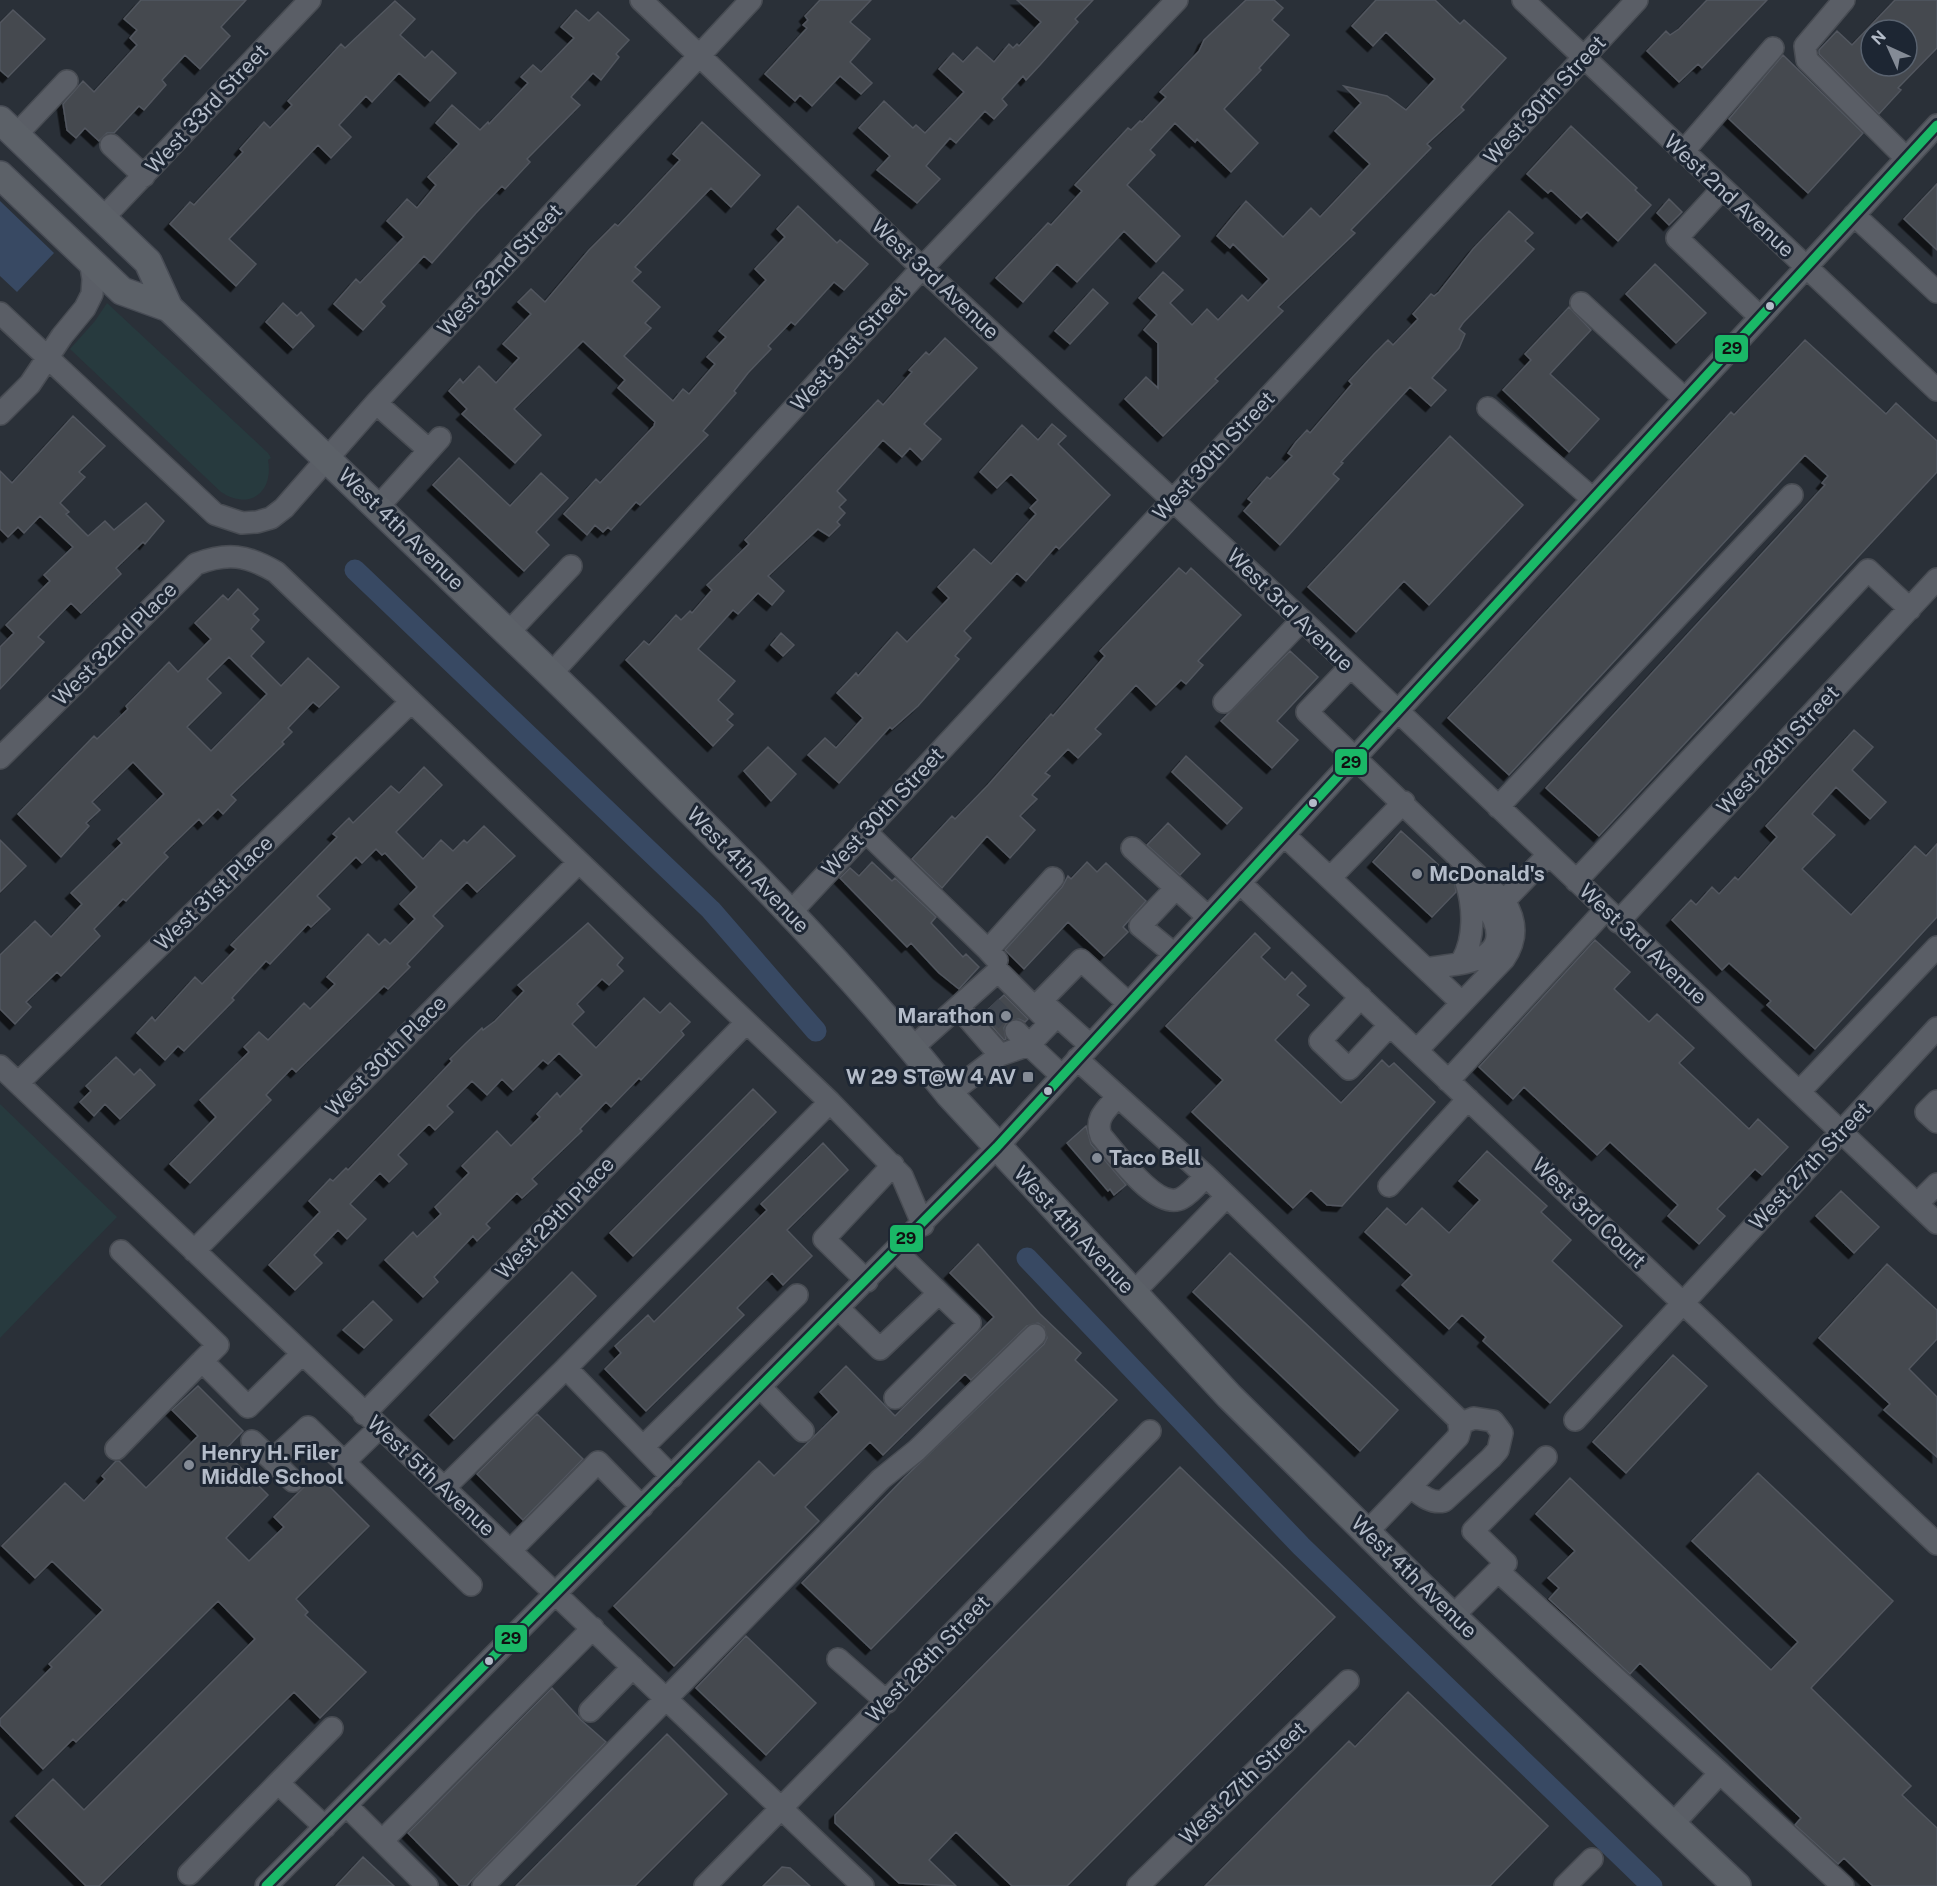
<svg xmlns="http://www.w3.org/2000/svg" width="1937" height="1886" font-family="'Public Sans',sans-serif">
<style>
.green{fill:#273a3e}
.water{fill:#384963}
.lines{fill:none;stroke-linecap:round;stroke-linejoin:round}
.canal{stroke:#384963;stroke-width:21}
.building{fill:#444950;stroke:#52575f;stroke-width:1.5;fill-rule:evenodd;filter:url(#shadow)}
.minor-tunnel{stroke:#3f454e;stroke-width:21;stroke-dasharray:21 10;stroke-linecap:butt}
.minor-casing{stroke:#484c53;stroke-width:24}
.major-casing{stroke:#484c55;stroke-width:30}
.minor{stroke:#5a5e66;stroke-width:21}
.major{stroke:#5c6168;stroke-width:27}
.bus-1-casing{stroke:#1d2633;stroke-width:14}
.bus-1{stroke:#1ab867;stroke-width:9}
.bus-dot{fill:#b4bcc9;stroke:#1d2633;stroke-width:2}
.poi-dot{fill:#848b96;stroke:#1d2633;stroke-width:2}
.labels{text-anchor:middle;stroke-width:6;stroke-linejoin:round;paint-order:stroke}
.street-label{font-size:21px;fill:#b4bcc9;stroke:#1d2633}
.poi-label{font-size:21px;font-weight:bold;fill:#b4bcc9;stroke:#1d2633;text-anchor:start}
.line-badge{stroke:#1d2633;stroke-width:2}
.pale-badge-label{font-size:16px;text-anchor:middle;font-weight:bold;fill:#111}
</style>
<defs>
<filter id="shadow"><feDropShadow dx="-5.5" dy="5.5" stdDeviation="0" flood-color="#0009"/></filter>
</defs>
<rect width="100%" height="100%" fill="#2a3038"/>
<!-- green -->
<path class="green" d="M107 303 268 453 271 458 268 460C274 492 250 511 221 492L70 349 95 321Z
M0 1104 117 1217 0 1338Z"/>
<!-- water -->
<path class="water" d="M0 201 54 253 17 292 0 276Z"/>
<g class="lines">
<!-- canal -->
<path class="canal" d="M355 570 711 910 816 1031
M1027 1258 1301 1546 1652 1886"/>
</g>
<!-- building -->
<path class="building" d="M141 0H246L221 27 230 36 200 69 185 55 162 80 166 85 144 110 139 106 114 133H107L99 141 85 128 76 138 67 130 63 104 83 81 94 92 137 45 130 38 137 30 124 19Z
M820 0H871L850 22 870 39 850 62 872 83 861 94 840 76 812 106 800 95 795 101 765 74 807 28 803 25 808 20 805 16Z
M1017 0H1093L1075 19 1078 22 1040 65 1026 80 1023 76 1002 99 1007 105 994 119 985 111 956 143 950 138 926 166 940 179 917 203 877 170 890 156 859 128 884 101 913 128 916 125 925 133 964 92 939 69 953 53 963 62 977 47 994 62 1009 44 1013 48 1017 44 1019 46 1041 22Z
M1246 0H1274L1283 8 1272 20 1289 35 1259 68 1261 70 1224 109 1258 143 1231 172 1197 139 1195 142 1175 123 1150 150 1155 155 1127 185 1180 236 1156 262 1124 231 1077 282 1057 264 1023 302 996 278 1048 223 1051 225 1082 191 1075 185 1128 128 1131 130 1140 121 1142 122 1166 97 1160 92 1199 51 1204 40Z
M1376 0H1435L1460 24 1464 20 1506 58 1461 107 1464 110 1427 144 1431 148 1351 230 1355 233 1278 307 1283 311 1215 379 1218 381 1163 436 1125 399 1146 377 1158 388V343L1144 330 1157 315 1139 298 1163 272 1183 290 1170 303 1192 325 1207 309 1218 320 1242 295 1248 301 1269 279 1233 244 1230 248 1217 236 1235 214 1246 201 1283 237 1311 208 1320 217 1370 164 1335 131 1361 103 1344 86 1387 96 1406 110 1435 79 1386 32 1373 46 1352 26Z
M1707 0H1767L1702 68 1698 64 1679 82 1647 51 1666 31 1670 35 1679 29Z
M1895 0H1937V48L1898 88 1901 90 1879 114 1819 54V50L1837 31 1852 45ZM1871 30H1907V66H1871Z
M395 1 415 19 400 35 425 58 432 51 456 73 430 101 399 73 372 102 366 96 339 125 351 137 331 158 318 145 229 239 256 264 236 286 170 224 190 202 194 205 243 152 240 149 264 122 270 128 292 105 288 101 341 44 345 48Z
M13 10 45 39 8 77 0 70V23Z
M576 10 589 21 598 12 629 40 616 54 619 57 601 80 593 73 571 97 580 105 527 159 530 162 505 189 502 186 476 213 432 263 424 256 381 302 385 306 363 330 334 304 356 279 360 283 404 237 387 221 407 199 417 208 436 185 428 177 459 144 436 123 452 105 480 130 488 122 489 124 528 83 521 77 533 65 541 72 574 38 561 27Z
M1783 55 1863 133 1808 193 1729 119Z
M702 122 760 175 731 207 711 188 635 267 641 272 632 281 660 307 645 323 651 328 624 356 673 401 683 389 689 394 715 364 707 357 726 337 719 331 766 280 755 269 785 237 777 229 798 206 837 243 840 240 868 264 844 290 834 282 795 325 791 322 768 346 771 349 748 373 734 391 736 393 703 431 708 435 640 505 636 502 611 530 608 527 603 532 595 525 587 535 564 514 596 479 600 483 654 426 655 422 618 388 625 380 583 341 514 409 541 435 515 463 462 414 467 409 449 391 460 379 463 383 479 366 496 383 519 358 503 344 531 314 518 302 531 289 545 302 589 250 615 224 618 226 680 160 673 154Z
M1571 126 1637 188 1635 190 1651 205 1618 241 1587 212 1581 218 1551 190 1548 193 1527 174Z
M1937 184V250L1904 219Z
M1669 199 1682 212 1669 225 1657 213Z
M1509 211 1533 233 1525 241 1534 249 1463 323 1459 329 1465 334 1459 348 1432 378 1446 390 1431 406 1410 387 1341 462 1343 463 1333 474 1339 479 1280 545 1244 511 1252 502 1248 499 1267 477 1270 479 1292 456 1288 453 1296 442 1307 430 1310 433 1352 384 1349 381 1374 354 1388 340 1393 345 1418 319 1413 314 1431 294 1434 296 1439 292 1473 249Z
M1655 264 1706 313 1676 343 1626 294Z
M1093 289 1108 303 1070 344 1055 331Z
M283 303 297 316 301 312 314 326 293 348 266 322Z
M1569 307 1591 330 1550 374 1599 419 1569 452 1503 390 1531 360 1525 354Z
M945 338 977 368 924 424 941 439 922 460 910 448 902 457 883 440 837 491 846 500 839 507 845 513 837 522 840 525 829 536 818 529 768 576 784 591 772 605 758 593 738 614 733 610 698 649 735 681 718 700 733 714 727 720 733 725 713 746 626 660 644 641 649 645 676 615 681 620 690 611 692 613 712 590 707 585 749 544 745 540 878 400 883 405 912 372 909 370 926 352 929 355Z
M1805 340 1886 414 1896 403 1937 441V472L1599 836 1546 788 1825 485 1822 483 1828 476 1805 455 1509 775 1448 718 1731 412 1734 415Z
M73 416 105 446 79 472 85 477 60 503 69 512 66 514 88 536 105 521 114 530 146 503 164 521 145 544 143 542 116 568 121 574 81 613 71 603 38 637 44 642 0 689V647L14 633 6 625 50 581 44 575 73 547 40 516 24 533 18 527 8 537 0 529V471L12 483Z
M1052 424 1066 436 1058 444 1110 495 1059 549 1056 546 1026 581 1017 573 964 631 971 638 955 656 959 659 918 706 892 729 890 727 839 783 808 755 825 738 836 748 863 718 837 693 856 673 858 676 897 632 907 642 949 598 938 587 974 549 991 564 1036 514 1030 508 1038 500 1011 474 997 488 980 472 1022 425 1038 440Z
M1450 436 1523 505 1429 605 1404 581 1356 632 1308 587Z
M459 458 510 506 541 473 568 498 536 532 549 545 524 571 433 485Z
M1179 568 1186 574 1191 568 1241 615 1198 661 1203 665 1186 684 1181 680 1156 705 1136 685 1095 729 1101 734 1078 758 1068 749 1045 773 1050 776 1032 795 1037 799 1020 816 1035 830 1010 858 987 836 942 888 912 859 952 816 955 819 988 785 1051 714 1053 716 1105 656 1100 651Z
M238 589 258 609 253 614 259 620 251 629 264 642 251 656 281 686 308 658 339 687 319 707 313 702 288 728 292 732 282 742 284 744 231 795 236 800 223 814 218 809 203 824 199 819 164 853 168 857 126 901 123 899 94 929 100 936 61 976 57 972 26 1002 31 1007 15 1024 0 1009V955L35 921 51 937 82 904 71 893 122 843 118 839 164 794 133 762 92 802 100 810 86 823 89 826 61 857 18 814 94 736 97 739 128 709 126 706 169 662 178 672 211 639 195 623 223 595 228 600ZM229 657 267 694 211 751 187 727 221 693 207 679Z
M781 633 794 645 783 656 771 645Z
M1290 651 1318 677 1277 721 1298 740 1272 768 1221 721Z
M1854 730 1873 747 1852 770 1886 802 1870 819 1836 787 1812 814 1835 835 1802 869 1851 915 1915 846 1926 856 1937 844V917L1815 1049 1767 1005 1771 1001 1729 963 1722 970 1672 920 1691 900 1696 905 1712 887 1719 894 1735 877 1738 880 1777 837 1766 826Z
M768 747 796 774 771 801 744 771Z
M1186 756 1242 808 1227 824 1172 772Z
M424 767 442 785 396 832 423 859 441 840 453 851 464 840 467 843 484 826 515 856 477 892 467 882 433 916 443 926 407 964 410 967 388 989 384 986 296 1072 292 1068 266 1095 271 1100 190 1183 170 1164 216 1117 200 1100 249 1052 244 1047 259 1032 268 1040 304 1003 310 1009 335 984 327 977 368 934 379 945 385 939 390 944 415 919 400 904 417 887 385 853 382 855 376 849 362 863 356 857 317 896 330 909 311 927 308 924 270 964 266 961 232 998 234 1000 184 1051 178 1046 165 1060 137 1033 152 1017 155 1021 195 977 202 984 236 949 231 945 337 837 333 834 349 818 353 823 391 786 399 793Z
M1168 823 1200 854 1180 875 1147 845Z
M1401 831 1454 879 1456 892 1432 917 1373 862Z
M0 840 26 866 0 892Z
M872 862 892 881 895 878 936 917 931 923 963 957 966 954 979 967 959 989 939 973 911 943 907 947 840 878 850 868 859 876Z
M1087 862 1097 872 1106 863 1146 901 1123 927 1128 932 1104 956 1068 922 1024 969 1005 950 1062 887 1068 876 1071 879Z
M588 923 623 958 617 965 623 971 609 985 602 979 577 1004 584 1012 572 1024 596 1048 644 998 660 1013 670 1003 690 1022 681 1031 684 1035 641 1080 639 1078 611 1107 606 1102 580 1129 582 1131 532 1179 537 1184 522 1198 517 1193 486 1224 490 1228 477 1241 473 1236 434 1277 438 1282 423 1297 385 1260 413 1232 417 1237 441 1214 435 1207 469 1173 462 1166 497 1131 511 1146 540 1117 537 1114 557 1093 560 1097 582 1075 559 1053 548 1064 543 1060 513 1090 502 1079 487 1095 472 1081 447 1106 453 1112 435 1130 429 1124 398 1155 407 1164 389 1182 380 1173 350 1204 366 1219 347 1239 338 1230 314 1255 322 1263 295 1290 269 1265 320 1212 309 1201 330 1179 333 1181 346 1168 348 1170 452 1061 450 1059 466 1043 482 1028 483 1030 495 1021 524 991 518 985Z
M1255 933 1270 948 1261 957 1285 980 1292 972 1306 986 1297 995 1309 1005 1275 1040 1341 1103 1382 1060 1389 1067 1394 1063 1435 1102 1342 1206 1327 1205 1311 1190 1293 1208 1192 1112 1223 1080 1166 1026Z
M1595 940 1630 972 1614 989 1649 1022 1657 1014 1694 1048 1679 1063 1749 1129 1758 1119 1788 1147 1762 1175 1755 1169 1717 1209 1725 1216 1699 1244 1668 1216 1678 1205 1610 1142 1597 1155 1524 1087 1513 1099 1479 1067Z
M1004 995 1028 1019 1025 1022 1019 1019 1008 1021 1004 1028 1006 1039 1004 1040 982 1015Z
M116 1057 134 1075 140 1069 155 1085 120 1119 105 1104 94 1116 80 1102 91 1091 86 1086Z
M753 1089 776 1112 633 1256 610 1233Z
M1086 1126 1091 1144 1126 1185 1114 1195 1110 1189 1108 1191 1067 1143Z
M823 1143 848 1170 787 1230 812 1256 783 1285 772 1273 737 1308 744 1315 646 1411 605 1369 621 1353 615 1346 648 1315 654 1322 767 1210 761 1204Z
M1487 1151 1547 1206 1541 1212 1571 1240 1552 1261 1622 1326 1550 1403 1483 1341 1486 1337 1462 1315 1449 1329 1402 1285 1412 1275 1365 1232 1387 1208 1406 1225 1422 1208 1449 1233 1480 1200 1459 1181Z
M1841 1191 1879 1227 1854 1253 1816 1216Z
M978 1244 1040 1314 1081 1353 1075 1360 1117 1400 871 1649 802 1583 904 1478 1044 1344 1047 1338 1044 1327 1038 1323 1027 1326 971 1380 965 1374 883 1455 870 1442 805 1507 819 1521 674 1666 614 1606 759 1461 774 1476 839 1412 820 1392 846 1366 895 1416 994 1317 950 1273Z
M1230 1253 1398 1410 1360 1451 1193 1292Z
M1887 1264 1937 1310V1339L1909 1369 1937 1397V1457L1884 1410 1890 1404 1819 1338Z
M572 1272 596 1296 454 1439 430 1415Z
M373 1301 392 1320 364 1348 343 1330Z
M1673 1355 1707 1386 1626 1473 1593 1442Z
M198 1386 243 1431 224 1451 268 1495 226 1538 249 1561 284 1527 274 1517 317 1474 369 1526 296 1599 308 1612 305 1615 366 1672 320 1718 294 1692 99 1886H86L16 1816 53 1779 84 1810 255 1639 218 1601 76 1742 73 1739 43 1769 0 1725V1719L52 1667 49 1664 103 1610 52 1561 35 1578 2 1546 65 1483 84 1501 105 1479 102 1476 116 1461H119L146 1488 198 1436 172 1410Z
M537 1414 583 1459 523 1520 477 1474Z
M1180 1467 1335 1617 1067 1886H1012L956 1832 929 1860 956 1886 899 1883 835 1823V1815Z
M1758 1473 1893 1601 1811 1688 1911 1786 1902 1795 1937 1828V1886H1873L1844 1858 1838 1864 1795 1825 1801 1818 1640 1663 1630 1674 1549 1599 1559 1588 1548 1578 1575 1551 1536 1514 1570 1478 1771 1670 1798 1642 1692 1541Z
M746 1636 816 1703 766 1755 696 1688Z
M552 1688 581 1720 606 1742 471 1881 467 1886H460L408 1833Z
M1408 1692 1548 1826 1490 1886H1205L1349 1741 1355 1747Z
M667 1734 727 1794 635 1886H516Z
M363 1857 394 1886H336Z
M782 1867 790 1868 810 1886H763Z"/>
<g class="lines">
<!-- minor-tunnel -->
<path class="minor-tunnel" d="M991 1006 1016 1031"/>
<defs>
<path id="minor" d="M641 0 922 268 1302 620 1937 1223
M1523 0 1937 390
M1844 0 1805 46 1807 60 1906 158
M16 135 67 81
M111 145 144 176
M1683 152 1773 48
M1722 189 1677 238 1760 317
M1854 215 1937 292
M103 218 310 0
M1581 303 1685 399
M0 313 215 514 242 523 257 522 271 518 284 508 376 403 751 0
M376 403 429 450
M1488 408 1593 499
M0 414 30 384 62 336 85 308 92 294 93 279 90 260
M378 507 440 438
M508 633 571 566
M1350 667 1307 712 1504 901C1517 921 1517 940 1504 959L1417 1050
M551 674 922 268 1177 0
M1224 702 1302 620
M0 758 196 564C228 552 247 555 276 572L830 1102 902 1176 923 1225
M1498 807 1792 495
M865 831 988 950
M1284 835 1461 1002
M1132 848 1208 917
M1330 878 1404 802
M1576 881 1868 570 1910 609
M1240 883 1937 1544
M1504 901 1548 855
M791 912 1637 0
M1618 922 1937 579
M1174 954 1140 926 1176 888
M997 960 988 950 1053 878
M1462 961C1475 938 1474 907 1466 882
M1426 969C1444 965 1467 965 1482 957 1515 940 1486 902 1470 885
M1361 997 1320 1041 1349 1069 1390 1025
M1090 1045 1041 1001 1081 960 1128 1003
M912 1048 998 971 1050 1023 1029 1045 1062 1076
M1000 1055 1029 1045 1016 1031
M1077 1059 1206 1176 1458 1419 1460 1430 1458 1437 1367 1532
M0 1066 863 1886
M1448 1081 1606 909
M18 1083 410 703
M1799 1092 1937 947
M949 1094 1000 1055 959 1008
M1118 1096C1107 1109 1094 1118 1101 1136 1116 1153 1157 1212 1182 1198 1191 1193 1199 1183 1206 1176
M1937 1101 1926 1112 1937 1122
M1389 1186 1468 1099
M1917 1204 1937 1184
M121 1251 218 1345 202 1361
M194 1251 579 862
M867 1281 824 1239 893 1165
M1133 1293 1226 1197
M839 1309 880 1349 939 1293 896 1251
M566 1368 830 1102
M761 1388 803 1431
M895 1398 970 1323 939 1293
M364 1414 746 1023
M1575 1420 1937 1028
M252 1441 272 1460 308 1427 344 1462 379 1428
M643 1447 797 1295
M116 1449 202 1361 248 1407 302 1354
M272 1460 293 1481
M344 1462 471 1585
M1411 1487C1421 1495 1431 1504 1444 1501L1491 1458 1498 1450 1502 1433 1493 1421 1474 1418 1459 1424
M444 1488 566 1368 672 1477
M511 1550 598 1462 642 1507
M1498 1571 1720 1773 1672 1825
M1453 1616 1506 1563 1473 1531 1546 1457
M838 1659 887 1702
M590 1711 633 1667
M1720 1773 1843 1886
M278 1783 332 1728
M346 1805 427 1886
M382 1841 593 1628
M189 1874 278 1783 325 1827
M266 1886 997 1147 1937 125
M483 1886 881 1479 917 1450 1035 1335
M705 1886 1150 1431
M1138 1886 1348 1681
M1565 1886 1592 1859"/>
<path id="major" d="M0 120 148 262 169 308C297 429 424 551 551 674 689 809 829 943 949 1094L1229 1396 1429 1594 1737 1886
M0 175 122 291 169 308"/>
</defs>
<!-- minor casing -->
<use href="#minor" class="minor-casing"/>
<!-- major casing -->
<use href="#major" class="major-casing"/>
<!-- minor -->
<use href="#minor" class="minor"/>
<!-- major -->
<use href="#major" class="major"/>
<defs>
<path id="bus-1" d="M266 1886 997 1147 1937 125"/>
</defs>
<!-- bus-1 casing -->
<use href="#bus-1" class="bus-1-casing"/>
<!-- bus-1 -->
<use href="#bus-1" class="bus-1"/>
</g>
<!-- markers -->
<g class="bus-dot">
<circle cx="1770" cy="306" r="5"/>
<circle cx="1313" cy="803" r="5"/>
<circle cx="1048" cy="1091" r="5"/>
<circle cx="489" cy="1661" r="5"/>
</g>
<g class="poi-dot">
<circle cx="1417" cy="874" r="6"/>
<circle cx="1006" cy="1016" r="6"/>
<rect x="1022" y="1071" width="12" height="12" rx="3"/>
<circle cx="1097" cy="1158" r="6"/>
<circle cx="189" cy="1465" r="6"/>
</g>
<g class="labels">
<!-- street labels -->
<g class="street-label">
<text transform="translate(1545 100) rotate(-47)" y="7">West 30th Street</text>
<text transform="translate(207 109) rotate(-47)" y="7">West 33rd Street</text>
<text transform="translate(1729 196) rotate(43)" y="7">West 2nd Avenue</text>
<text transform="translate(500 270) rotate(-47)" y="7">West 32nd Street</text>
<text transform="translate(935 279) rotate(43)" y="7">West 3rd Avenue</text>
<text transform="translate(849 348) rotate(-48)" y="7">West 31st Street</text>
<text transform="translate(1214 456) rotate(-47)" y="7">West 30th Street</text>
<text transform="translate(401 529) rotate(44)" y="7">West 4th Avenue</text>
<text transform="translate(1290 610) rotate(44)" y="7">West 3rd Avenue</text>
<text transform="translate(115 644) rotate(-45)" y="7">West 32nd Place</text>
<text transform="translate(1778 750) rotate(-47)" y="7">West 28th Street</text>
<text transform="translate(883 812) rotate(-47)" y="7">West 30th Street</text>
<text transform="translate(748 870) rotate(46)" y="7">West 4th Avenue</text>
<text transform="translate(214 893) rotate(-44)" y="7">West 31st Place</text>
<text transform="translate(1643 944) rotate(43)" y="7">West 3rd Avenue</text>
<text transform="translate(386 1056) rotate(-45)" y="7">West 30th Place</text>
<text transform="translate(1810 1166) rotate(-47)" y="7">West 27th Street</text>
<text transform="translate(1589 1213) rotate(44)" y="7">West 3rd Court</text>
<text transform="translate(555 1218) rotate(-46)" y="7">West 29th Place</text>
<text transform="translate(1074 1230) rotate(47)" y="7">West 4th Avenue</text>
<text transform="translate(431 1476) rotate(43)" y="7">West 5th Avenue</text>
<text transform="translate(1414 1577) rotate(44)" y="7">West 4th Avenue</text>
<text transform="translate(928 1659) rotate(-46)" y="7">West 28th Street</text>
<text transform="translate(1243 1783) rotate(-44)" y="7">West 27th Street</text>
</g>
<!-- poi labels -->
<g class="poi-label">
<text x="1429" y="881">McDonald's</text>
<text x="994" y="1023" text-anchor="end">Marathon</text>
<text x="1016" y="1084" text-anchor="end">W 29 ST@W 4 AV</text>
<text x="1109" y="1165">Taco Bell</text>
<text x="201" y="1460">Henry H. Filer<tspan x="201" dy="24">Middle School</tspan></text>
</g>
</g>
<g class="line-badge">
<rect x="1714" y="334" width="35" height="29" rx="6" fill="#1ab867"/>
<rect x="1334" y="748" width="34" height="28" rx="6" fill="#1ab867"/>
<rect x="889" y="1224" width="35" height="29" rx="6" fill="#1ab867"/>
<rect x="494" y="1624" width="34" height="29" rx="6" fill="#1ab867"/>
</g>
<g class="pale-badge-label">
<text x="1732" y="354">29</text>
<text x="1351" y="768">29</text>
<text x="906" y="1244">29</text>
<text x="511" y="1644">29</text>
</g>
<!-- north arrow -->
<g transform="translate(1889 48) rotate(315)"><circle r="28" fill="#1d2633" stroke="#59626f" stroke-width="1.5"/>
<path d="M0-4.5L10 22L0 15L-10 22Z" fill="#848b96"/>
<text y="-9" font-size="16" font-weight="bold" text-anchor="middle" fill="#b4bcc9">N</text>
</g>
</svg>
